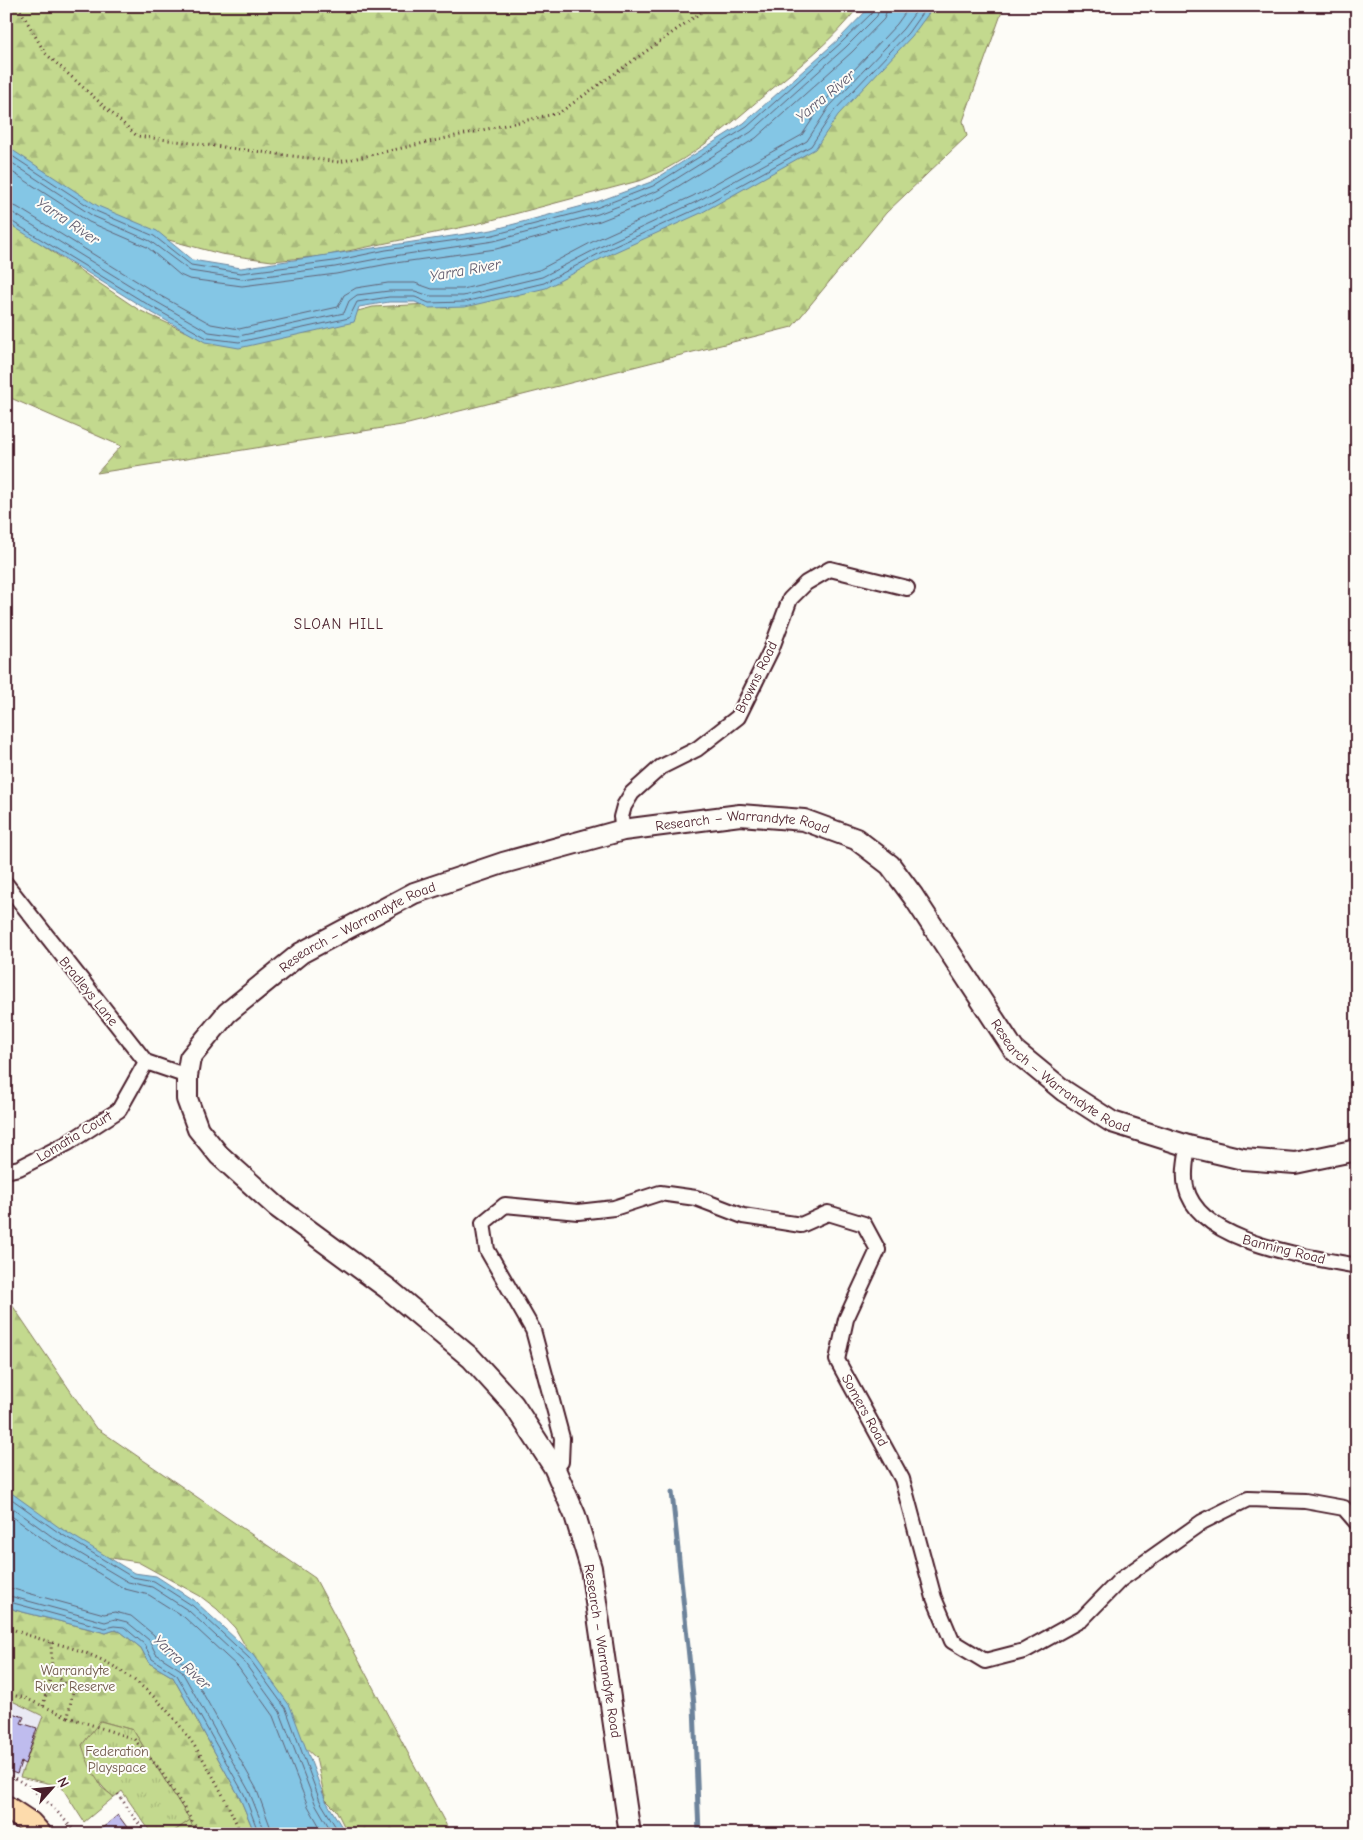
<svg xmlns="http://www.w3.org/2000/svg" width="1363" height="1840" font-family="'Comic Neue',sans-serif">
<style>
.built{fill:#eae9f4}
.grass{fill:url(#grass-dots);stroke:#867c5c}
.forest{fill:url(#forest-firs);stroke:#867c5c}
.park{fill:url(#park-tufts);stroke:#867c5c}
.water{fill:#84c6e5;stroke:#6d839b}
.lines{fill:none;stroke-linecap:round;stroke-linejoin:round}
.shore{stroke:#616275;stroke-width:1}
.stream{stroke:#6d839b;stroke-width:5}
.building{fill:#bfbcee;stroke:#4a1f2b}
.minor-casing{stroke:#4a1f2b;stroke-width:18}
.secondary-casing{stroke:#4a1f2b;stroke-width:24}
.primary-casing{stroke:#4a1f2b;stroke-width:26}
.path{stroke:#4a1f2b;stroke-width:3;stroke-dasharray:1 4;stroke-linecap:butt}
.minor{stroke:#fdfcf7;stroke-width:14}
.secondary{stroke:#fdfcf7;stroke-width:20}
.primary{stroke:#fddbac;stroke-width:22}
.labels{text-anchor:middle;stroke-width:4;stroke-linejoin:round;paint-order:stroke}
.street-label{font-size:14px;fill:#4a1f2b;stroke:#fdfcf7}
.park-label{font-size:14px;fill:#6e5749;stroke:#fdfcf7}
.water-label{font-size:15px;font-style:italic;fill:#5e596c;stroke:#fdfcf7}
.neighbourhood-label{font-size:15px;letter-spacing:1px;fill:#4a1f2b;stroke:#fdfcf7}
</style>
<defs>
<pattern id="grass-dots" width="8" height="8" patternUnits="userSpaceOnUse" patternTransform="scale(1.25)"><rect width="8" height="8" fill="#c3d98e"/><path d="M2 2h.1M6 6h.1" fill="none" stroke="#a9ba7b" stroke-width="1.8" stroke-linecap="round"/></pattern>
<pattern id="forest-firs" width="22" height="20" patternUnits="userSpaceOnUse" patternTransform="scale(1.25)"><rect width="22" height="20" fill="#c3d98e"/><path d="M5 1l3.5 6h-7zM16 11l3.5 6h-7z" fill="#a9ba7b"/></pattern>
<pattern id="park-tufts" width="24" height="20" patternUnits="userSpaceOnUse" patternTransform="scale(1.25)"><rect width="24" height="20" fill="#c3d98e"/><path d="M3 7l-1-3M5 7V3M7 7l1-3M15 17l-1-3M17 17v-4M19 17l1-3" fill="none" stroke="#a9ba7b"/></pattern>
</defs>
<rect width="100%" height="100%" fill="#fdfcf7"/>
<filter id="ink" filterUnits="userSpaceOnUse"><feTurbulence type="fractalNoise" baseFrequency=".02" numOctaves="2"/><feDisplacementMap in="SourceGraphic" scale="10" xChannelSelector="R" yChannelSelector="G"/><feConvolveMatrix kernelMatrix="1 2 1 2 8 2 1 2 1" color-interpolation-filters="sRGB"/></filter>
<g filter="url(#ink)">
<!-- built -->
<path class="built" d="M6 1698 43 1715 20 1777 6 1772Z"/>
<!-- grass -->
<path class="grass" d="M190 1820 196 1834H170Z"/>
<!-- forest -->
<path class="forest" d="M6 6H859C833 40 800 66 767 93 728 126 690 161 642 180L473 225 324 256 272 261 221 254 135 231 6 152Z
M922 6H1004L963 121 967 136 886 213 792 327 408 424 97 473 121 446 6 396V216L47 248 139 310 182 330 227 345 373 307 483 301Z
M6 1296 95 1427 315 1578 451 1834H348L336 1810 325 1799 316 1758 301 1744 235 1628 217 1609 200 1596 138 1562 91 1555 6 1496Z
M6 1605 15 1610 106 1633 115 1630 121 1632 141 1648 149 1663 173 1677 239 1796 255 1834H196L190 1820 133 1730 101 1721 82 1745 101 1787 114 1797 84 1822 61 1786 20 1777 43 1716 6 1698Z"/>
<!-- park -->
<path class="park" d="M100 1721 133 1730 190 1820 170 1834H152L122 1791 114 1797C95 1783 89 1766 82 1745Z"/>
<!-- water -->
<path class="water" d="M871 6H934L912 36 838 115 815 149 701 213 604 257 546 288 465 307 428 308 415 302H389L359 307 354 322 239 348 205 342 149 311 6 222V146L98 206 157 231 192 260 241 268 492 230 594 203 651 182 744 123 839 39Z
M6 1489 60 1528 134 1573 156 1576 196 1602 253 1655 290 1706 325 1799 346 1834H255L239 1796 173 1677 149 1663 141 1648 121 1632 115 1630 106 1633 15 1610 6 1605Z"/>
<g class="lines">
<!-- shore -->
<path class="shore" d="M6 152 96 211 154 236 191 265 241 273 334 261 386 250 493 235 596 208 653 186 747 127 842 42 873 12 874 6
M6 159 93 216 150 241 190 271 242 279 335 267 387 257 494 241 598 214 657 191 751 132 846 47 877 16 880 6
M6 168 89 222 147 247 180 275 189 279 242 286 336 274 388 264 496 249 600 221 661 197 756 138 852 52 884 19 888 6
M6 204 17 207 159 295 211 324 239 329 338 307 344 295 356 288 388 283H415L432 289H463L539 270 596 240 693 196 802 135 824 102 897 24 910 6
M6 212 13 213 155 301 209 332 239 336 344 313 349 301 357 295 389 291H415L430 296H463L542 277 600 247 696 202 807 141 829 107 903 29 920 6
M6 218 152 307 207 338 239 342 349 318 357 302 389 297H415L429 303 464 302 544 283 602 252 699 208 811 146 834 111 908 33 927 6
M6 1495 58 1532 132 1577 154 1581 193 1606 249 1658 286 1709 320 1801 340 1834
M6 1503 54 1538 128 1582 152 1587 189 1611 244 1662 280 1712 315 1803 333 1834
M6 1512 50 1544 125 1589 149 1595 184 1617 238 1667 273 1716 308 1806 324 1834
M6 1587 104 1614 115 1612 131 1616 154 1635 161 1649 187 1665 256 1788 273 1834
M6 1595 105 1622 115 1619 127 1622 149 1640 156 1654 181 1670 249 1791 266 1834
M6 1601 105 1628 114 1626 124 1627 144 1644 152 1659 177 1675 244 1794 259 1834"/>
<!-- stream -->
<path class="stream" d="M672 1492 694 1705 699 1834"/>
</g>
<!-- building -->
<path class="building" d="M6 1711 24 1717 21 1723 37 1728 25 1764 21 1762 17 1774 6 1770Z
M118 1815 132 1834H95Z"/>
<g class="lines">
<defs>
<path id="minor" d="M623 830 621 817 624 806 632 793 661 767 697 749 738 717 771 650 790 599 806 583 830 569 907 588
M6 884 146 1062 187 1076
M1188 1146C1186 1160 1183 1173 1186 1187 1199 1244 1308 1256 1357 1266
M6 1171 19 1168 68 1143 119 1110 146 1062
M554 1467 561 1462 562 1438 533 1330 487 1250 483 1223 505 1205 578 1212 614 1208 660 1193 696 1198 743 1216 801 1225 828 1213 864 1224 878 1250 846 1319 837 1360 902 1479 934 1598 952 1641 985 1661 1024 1651 1082 1619 1120 1580 1202 1522 1248 1499 1305 1501 1344 1508 1357 1523"/>
<g id="secondary">
<path id="s1" d="M630 1834 591 1568 575 1515 554 1467 513 1404 471 1358 387 1288 277 1207 219 1155 198 1129 187 1099V1076L190 1058 227 1013 301 953 414 893 503 863 623 830 740 815 804 820 856 839 890 865 913 896 1014 1050 1064 1091 1112 1122 1188 1146 1243 1159 1295 1163 1357 1150"/>
</g>
<path id="primary" d="M6 1807 30 1823 40 1834"/>
</defs>
<!-- minor casing -->
<use href="#minor" class="minor-casing"/>
<!-- secondary casing -->
<use href="#secondary" class="secondary-casing"/>
<!-- primary casing -->
<use href="#primary" class="primary-casing"/>
<!-- path -->
<path class="path" d="M18 6 45 53 137 136 339 162 559 113 710 6
M6 1626C31 1639 61 1643 86 1653 165 1684 209 1760 241 1834
M6 1694 25 1698 68 1717 73 1690 52 1672 51 1642
M43 1706 52 1672
M68 1717 134 1739 161 1771 200 1834
M6 1774C32 1785 59 1811 76 1834
M118 1794 146 1834
M232 1834 240 1830"/>
<!-- minor -->
<use href="#minor" class="minor"/>
<!-- secondary -->
<use href="#secondary" class="secondary"/>
<!-- primary -->
<use href="#primary" class="primary"/>
</g>
</g>
<g class="labels">
<!-- street labels -->
<g class="street-label">
<text transform="translate(756 677) rotate(-64)" y="5">Browns Road</text>
<text dy="5" stroke="none"><textPath href="#s1" startOffset="1565">Research – Warrandyte Road</textPath></text>
<text dy="5" stroke="none"><textPath href="#s1" startOffset="1160">Research – Warrandyte Road</textPath></text>
<text transform="translate(89 991) rotate(51)" y="5">Bradleys Lane</text>
<text dy="5" stroke="none"><textPath href="#s1" startOffset="2000">Research – Warrandyte Road</textPath></text>
<text transform="translate(74 1136) rotate(-31)" y="5">Lomatia Court</text>
<text transform="translate(1284 1249) rotate(14)" y="5">Banning Road</text>
<text transform="translate(865 1410) rotate(61)" y="5">Somers Road</text>
<text transform="translate(603 1651) rotate(81)" y="5">Research – Warrandyte Road</text>
</g>
<!-- park labels -->
<g class="park-label">
<text x="75" y="1675">Warrandyte<tspan x="75" dy="16">River Reserve</tspan></text>
<text x="117" y="1756">Federation<tspan x="117" dy="16">Playspace</tspan></text>
</g>
<!-- water labels -->
<g class="water-label">
<text transform="translate(825 96) rotate(-40)" y="5">Yarra River</text>
<text transform="translate(68 221) rotate(34)" y="5">Yarra River</text>
<text transform="translate(465 270) rotate(-10)" y="5">Yarra River</text>
<text transform="translate(182 1662) rotate(43)" y="5">Yarra River</text>
</g>
<!-- neighbourhood labels -->
<g class="neighbourhood-label">
<text x="339" y="629">SLOAN HILL</text>
</g>
</g>
<!-- margin -->
<rect width="1363" height="1840" fill="none" stroke="#fdfcf7" stroke-width="25"/>
<rect x="12" y="12" width="1338" height="1815" fill="none" stroke="#4a1f2b" stroke-width="2" filter="url(#ink)"/>
<!-- north arrow -->
<g transform="translate(52 1788) rotate(63)" stroke="#fdfcf7" stroke-width="4" paint-order="stroke">
<path d="M0-4L9 19L0 12L-9 19Z" fill="#4a1f2b"/>
<text y="-8" font-size="14" font-weight="bold" text-anchor="middle" fill="#4a1f2b">N</text>
</g>
</svg>
